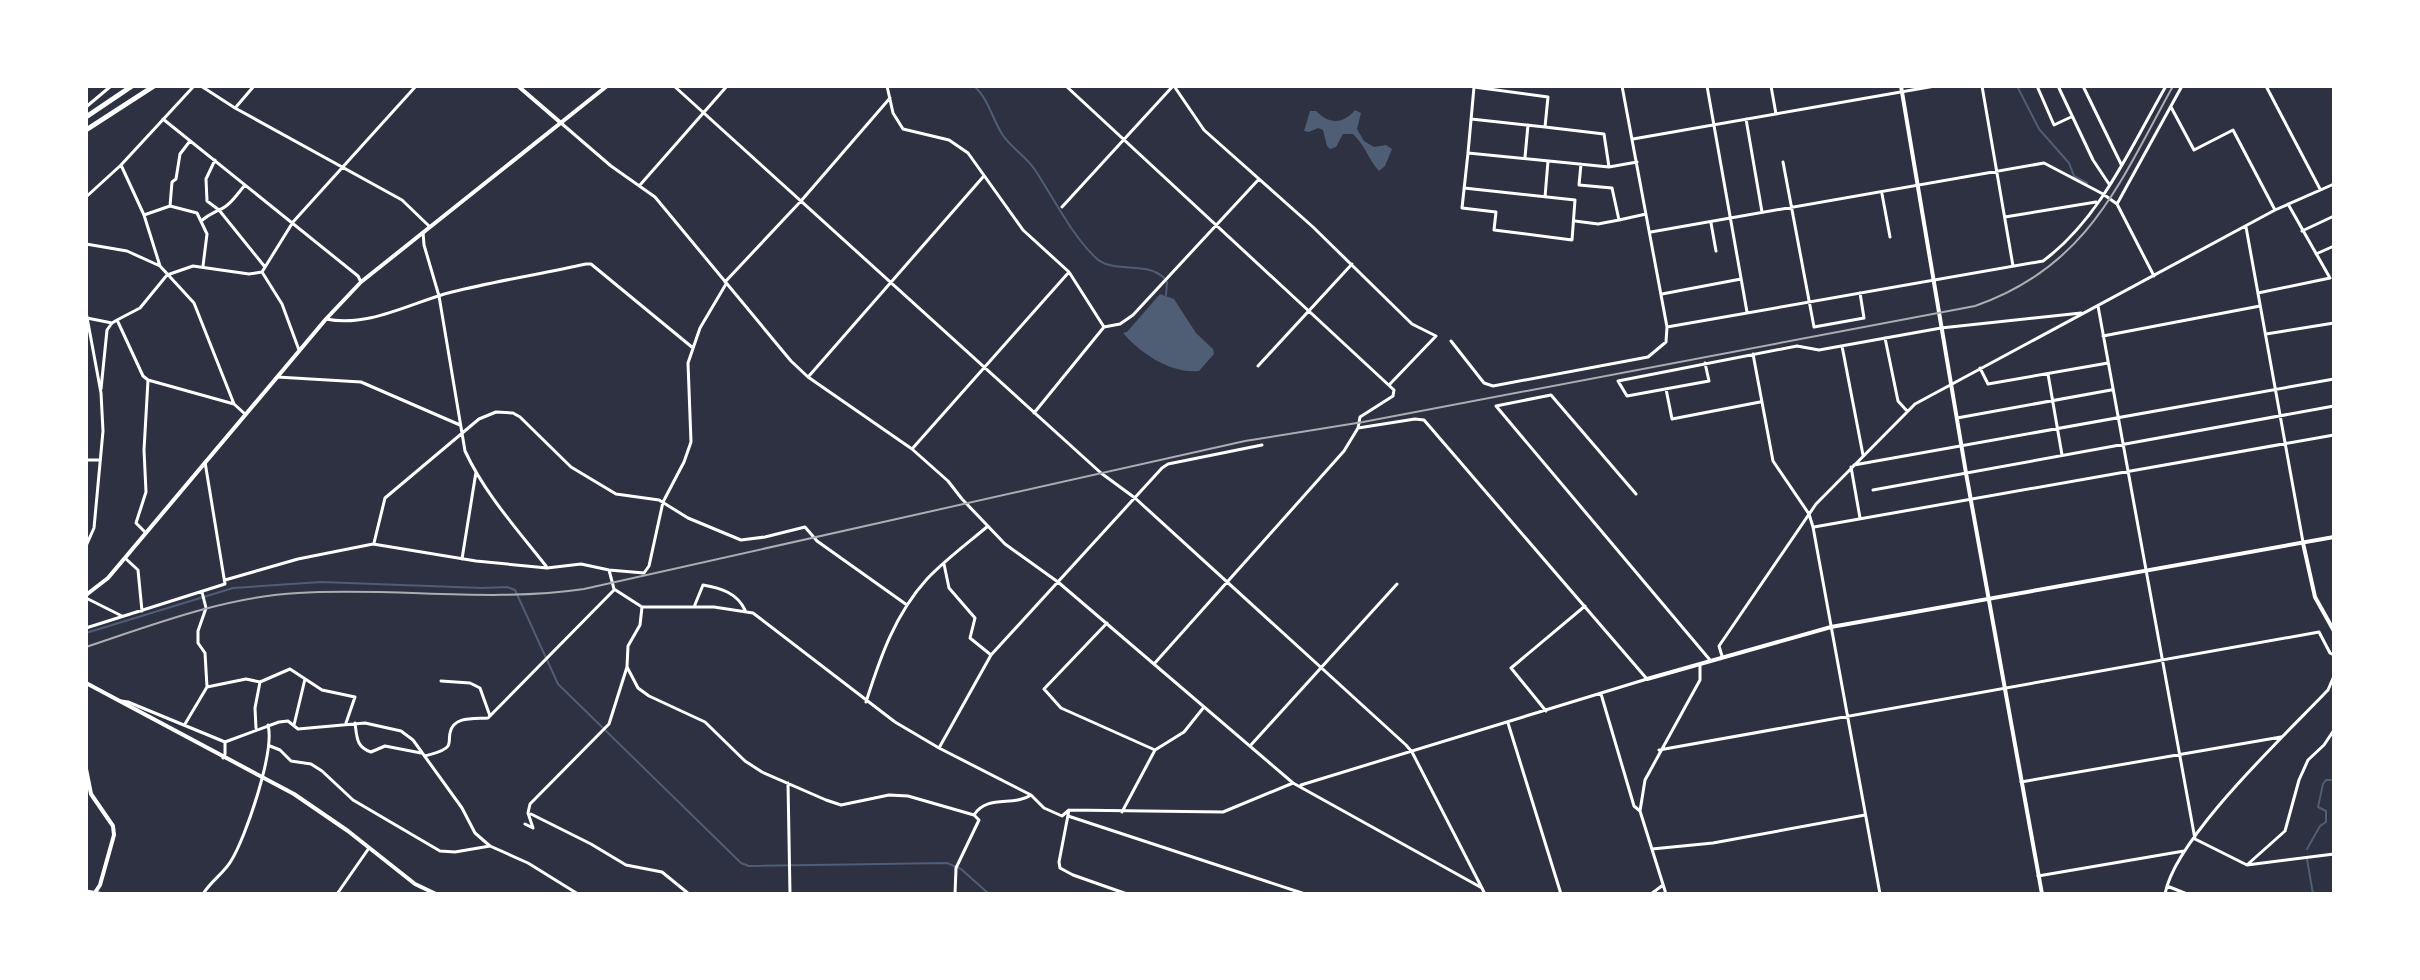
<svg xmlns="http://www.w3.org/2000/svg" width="2420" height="980" font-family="'Golos Text',sans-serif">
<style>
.water{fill:#4f5d75}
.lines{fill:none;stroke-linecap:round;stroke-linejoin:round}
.stream{stroke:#4f5d75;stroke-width:2}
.minor{stroke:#fff;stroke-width:3}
.tertiary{stroke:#fff;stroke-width:4}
.secondary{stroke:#fff;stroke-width:4}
.trunk{stroke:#fff;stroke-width:5}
.rail{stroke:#abadb3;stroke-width:2}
</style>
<rect width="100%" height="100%" fill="#2d3142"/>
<!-- water -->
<path class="water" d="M1355 110 1361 113 1357 129 1364 141 1374 147 1386 145 1392 149 1385 166 1379 171C1370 162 1365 145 1353 134H1343L1336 147 1330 149 1327 146 1323 130 1318 128 1309 132 1304 131 1310 111H1316C1329 124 1342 125 1355 110Z
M1160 294 1174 299 1196 333 1213 349 1214 354 1199 371C1171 374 1140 353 1123 333L1127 332Z"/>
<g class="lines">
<!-- stream -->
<path class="stream" d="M974 86C988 98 992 118 1002 134 1011 148 1026 156 1035 170 1053 197 1071 234 1095 257 1112 275 1147 260 1164 278
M2017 86 2039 129 2069 163 2074 176 2087 183
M1166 295 1167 282
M86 633 233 588 321 582 482 588 507 587 515 590 558 684 741 863 749 866 947 863 961 869 989 894
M2307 849 2320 826 2326 822V811L2318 807 2323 784 2326 780H2334
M2307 859 2313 894"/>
<!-- minor -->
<path class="minor" d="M201 86 235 108 402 200 429 226
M674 86 1101 473 1135 498 1406 745 1412 752 1485 894
M887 86 893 113 903 129 949 140 968 153 1023 230 1069 272 1104 327
M1066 86 1394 390 1393 396 1360 417 1358 428 1344 451 1154 664
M1174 86 1204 130 1313 227 1412 324 1436 336 1390 384
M1622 86 1667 327 2043 261C2100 219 2131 147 2166 86
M1707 86 1747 312
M1771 86 1776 114
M1982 86 2013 266
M2037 86 2054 125 2071 117
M2058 86 2093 160 2109 184
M2083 86 2121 164
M2266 86 2320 189
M86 107 111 86
M236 107 254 86
M2171 107 2194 150 2233 130 2275 210
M163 119 358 276 361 282
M1471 119 1545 127
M1746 119 1762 212
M561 123 611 166 655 197 791 361 808 377 912 449 948 481 962 499 1005 544 1058 582 1293 783 1482 888
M1633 139 1935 86
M1525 157 1528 125
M215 160 206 179 207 201 219 210 265 267
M1783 162 1814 327 1864 318 1860 293
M1581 164 1579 185 1612 188 1619 220 1646 214
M121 165 144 215 160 266
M1609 167 1604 134 1545 127 1548 97 1474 87 1468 153 1609 167 1637 162
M640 185 727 86
M1464 188 1575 200 1572 240 1494 230 1496 212 1462 208 1468 153
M1882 194 1890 237
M86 197 121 165 194 86
M1545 197 1548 161
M2117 204 2182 86
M170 206 172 182 176 179 180 154 190 141
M1062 207 1173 86
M144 215 170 206 197 213 207 234 203 266
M2005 217 2096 202
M201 221C208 215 211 214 219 210 230 206 238 193 245 185
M1575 221 1598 224 1619 220
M1711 223 1716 251
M2246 227 2303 542
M2302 231 2334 216
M423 232 424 245 439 296 465 451C485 494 517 529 546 566
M1651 232 2044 163 2103 194 2117 204 2154 276
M86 244 127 251 160 266 194 303 234 404 245 414
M2316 254 2334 246
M262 272 282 304 299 350
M725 282 801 201 890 98
M2258 293 2330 278 2288 204
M1662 294 1741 279
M2098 306 2195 839 2247 865 2334 854
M86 312 101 393 103 431 94 528 86 546
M87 318 112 323 117 320 140 308 167 275 193 266 249 274 262 272 293 222 416 86
M326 319C369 328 412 302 452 292 496 281 541 274 586 264H591L693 348
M118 322 143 376 148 380 234 404
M2266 334 2334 323
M2103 336 2260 306
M1885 338 1898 401 1907 411
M1451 341 1484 383 1493 386 1648 357 1666 342 1667 327
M1842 346 1863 455
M1753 354 1773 461 1809 514 1813 527 1880 894
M1705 363 1709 381 1627 396 1618 381 1797 346 1819 350 1941 328 2081 313
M1258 366 1352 264
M1980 368 1988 384 2108 363
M2048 374 2062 455
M809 376 983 177
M277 377 361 382 460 425
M101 389 107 330 112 323
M1666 389 1672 419 1760 402
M1034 413 1104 327 1120 324 1133 315 1259 179
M1957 418 2111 390
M912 449 1069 272
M86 460H100
M1854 465 2334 379
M1851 467 1860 518
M1873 490 2334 406
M1636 494 1551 395 1496 406 1710 660
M1814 527 2334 435
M146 533 136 523 146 492 144 450 148 380
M374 543 385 498 479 419 496 412 513 413 520 417 571 467 616 494 659 500 688 518 741 540 765 537 805 527 817 541 907 605
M125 558 138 570 142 611
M462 559 476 472
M944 564 949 588 975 618 970 638 991 655
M609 570 614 589 642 607H714L753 613 895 722 939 748 1031 795 1044 808 1062 816 1069 810 1223 812 1293 783
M225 580 298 559 373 544 476 561 547 568 581 564 609 570 644 573 649 566 663 502 684 462 691 442 688 363 700 328 726 284
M202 592 206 608 198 631V643L205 653 207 687
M86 598 122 616
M694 607 703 585C721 588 737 593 745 610
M1107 623 1044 689 1061 708 1155 750
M86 628 225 584 205 462
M1722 656 1719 646 1816 504 1915 404 2275 210 2334 184
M627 667 638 688 649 696 705 722 745 761 762 772 826 800 841 805 889 795 908 796 974 815 979 820 956 868 955 894
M441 681 470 683 480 688 490 716
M260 682 290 669 322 690 355 697 346 723
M1601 694 1634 806 1640 811 1666 894
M121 701 128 702 225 742
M866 702C880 658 895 614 927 579 945 560 968 543 988 526
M1546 711 1511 668 1585 606
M355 723C357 737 356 747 371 752L385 746 421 753
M1508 723 1561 894
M185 724 207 687 246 679 260 682 255 708 256 728
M294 725 305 679
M225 742 279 722 288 721 298 729 365 723 401 731 413 740 462 808 475 833 490 846 528 863 578 894
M270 746 280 750 291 761 311 764 322 771 353 800 440 851 455 852 490 846
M1250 746 1397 584
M939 748 991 655 1162 468 1168 464 1262 445
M1659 750 2319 632 2330 653 2334 655
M425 756C431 754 444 752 448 746 450 743 449 737 450 733 453 716 474 719 488 718L614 590
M223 758 225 754V742
M2021 782 2281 737
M788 783 790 894
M1301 785 1647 679 1424 420 1415 419 1358 428
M1069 810 1059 862 1060 868 1073 875 1127 894
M1640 811 1645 780 1700 680V665
M1122 812 1155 750 1184 732 1204 707
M531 814 591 844 626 865 662 872 689 894
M974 815C987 794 1014 807 1031 795
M1068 816 1305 894
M525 824 533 828 528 813 530 804 609 724 627 667 628 646 640 625 642 607
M1652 849 1713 843 1865 815
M2248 864 2285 831 2299 780 2308 760 2324 745 2334 730
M2038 876 2184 851
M2167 886 2187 894
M86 891 104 894
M203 894C211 881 224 873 231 861 246 837 275 751 268 725
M337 894 369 848
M1651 894 1663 885
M2165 894C2175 838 2286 734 2328 690L2334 676"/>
<!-- tertiary -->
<path class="tertiary" d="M518 86 561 123
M2303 543 2315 597 2334 631
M86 595 108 578 326 319 361 282 607 86
M1647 679 1831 627 2334 537"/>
<!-- secondary -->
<path class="secondary" d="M1901 86 1966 473 2042 894
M86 683 294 794 348 831 415 884 436 894
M86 769 91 794 113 826 114 835 100 885 94 894"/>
<!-- trunk -->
<path class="trunk" d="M86 117 132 86
M86 130 154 86"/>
<!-- rail -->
<path class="rail" d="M86 647C155 624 225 597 298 593 394 587 489 603 584 589L1245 441 1363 422 1975 306C2088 267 2120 182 2173 86"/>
</g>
<!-- border -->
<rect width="2420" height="980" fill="none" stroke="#ffffff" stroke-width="176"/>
</svg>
